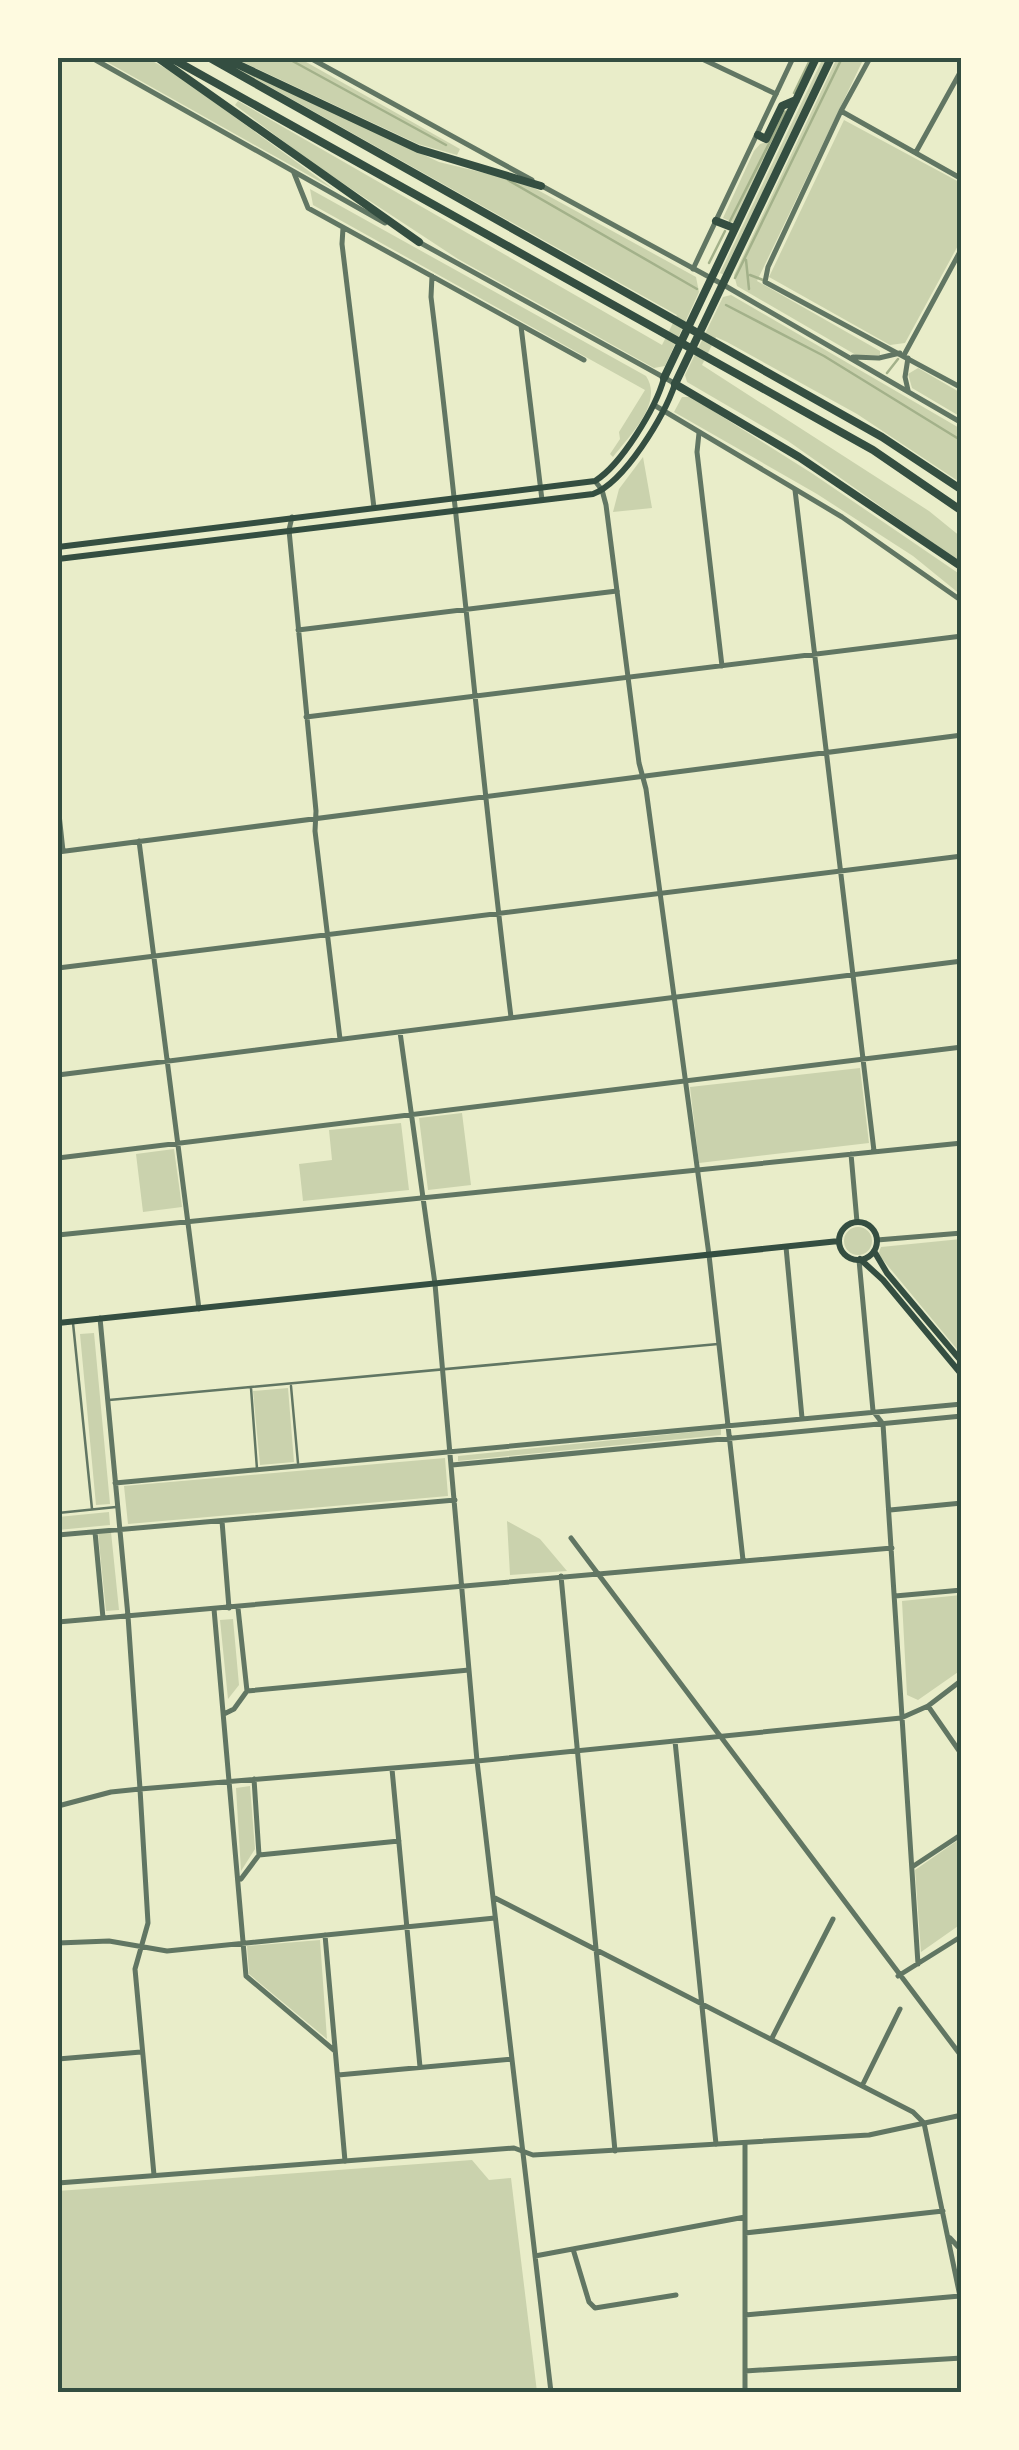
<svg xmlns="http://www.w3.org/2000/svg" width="1019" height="2450" font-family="Quicksand,sans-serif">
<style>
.green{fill:#cad2ad}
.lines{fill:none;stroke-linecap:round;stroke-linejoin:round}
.stream{stroke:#a3b18a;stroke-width:2.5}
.service{stroke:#617663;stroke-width:2.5}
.minor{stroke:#617663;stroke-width:5}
.tertiary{stroke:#617663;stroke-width:5}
.secondary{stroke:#344e41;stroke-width:6}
.primary{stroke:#344e41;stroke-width:8}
.trunk{stroke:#344e41;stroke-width:8}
.neatline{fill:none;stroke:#344e41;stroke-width:4}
</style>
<rect width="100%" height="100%" fill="#e9edc9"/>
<!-- green -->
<path class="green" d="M100 58H147L174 73 335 190Z
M234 58H299L460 149 457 155 418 144Z
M823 58H827L724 275 720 273Z
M837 58H864L757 281 880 351V355H856L737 286 734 275Z
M227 63 439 162 525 183 696 277 699 292 665 366 654 368 458 259 315 165 235 105 238 101 662 345 677 315Z
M789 108 734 223 723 218 754 151 760 144 767 142 783 111Z
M844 120 961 183V240L905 343 890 345 769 277Z
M310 189 646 376C664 403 629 436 613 457L610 454 620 439 619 432 645 390 313 205Z
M731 295 961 429V483L857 414 727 342 716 337 702 365 929 511 961 537V563L788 441 687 382 685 375 723 297Z
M918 368 961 393V417L912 388 908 374Z
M682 397H691L813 474 961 575V595L913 556 817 494 674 412Z
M643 457 652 508 613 512 619 489Z
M860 1068 869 1143 699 1163 690 1087Z
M462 1113 471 1185 428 1190 419 1118Z
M401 1123 409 1190 303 1201 299 1164 332 1160 329 1130Z
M174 1149 182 1207 143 1212 136 1154Z
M844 1241a14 14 0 1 1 28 0a14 14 0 1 1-28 0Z
M961 1239V1354L878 1254 881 1247Z
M94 1333 110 1504 96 1505 80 1334Z
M288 1388 294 1462 260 1465 253 1391Z
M721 1429V1435L458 1461V1456Z
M445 1458 448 1496 128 1524 124 1486Z
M109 1512 110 1525 58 1530V1517Z
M507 1521 540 1539 567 1571 510 1575Z
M111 1532 119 1610 106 1611 98 1533Z
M961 1595V1670L918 1700 907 1695 902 1601Z
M233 1619 239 1685 228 1699 220 1620Z
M250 1786 255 1849 241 1871 236 1788Z
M961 1838V1924L921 1952 915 1870Z
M320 1940 327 2039 249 1974 247 1946Z
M472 2160 489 2180 511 2178 537 2392H58V2191Z"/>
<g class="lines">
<!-- stream -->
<path class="stream" d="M287 58 446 145
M794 93 811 58
M508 180 697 289
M730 221 785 112
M746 260 749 289
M709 263 725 231
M750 275 763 280
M735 278 842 58
M726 305 824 356 962 441
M887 373 898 359"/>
<!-- service -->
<path class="service" d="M73 1323 92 1509
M291 1386 298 1463
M251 1388 257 1469
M109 1400 718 1344
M58 1513 116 1507"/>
<!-- minor -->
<path class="minor" d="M870 58 841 111 768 267 765 282 962 388
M841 111 962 179
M916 152 962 69
M294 173 308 208 584 360
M343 228 342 244 374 508
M693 269 776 94
M432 276 431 297C461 537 481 777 511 1017
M521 326 542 500
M904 355 962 248
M699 433 697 452 722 666
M795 490 874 1151
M292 517 289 530 316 811 315 831 340 1039
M298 630 617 591
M306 717 962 636
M58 805 63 851
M139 841 199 1309
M58 852 962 735
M58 968 962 856
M400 1032 435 1284 477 1761 551 2392
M58 1075 962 961
M851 1154 857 1222
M58 1158 962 1047
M58 1235 962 1143
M877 1240 962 1233
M786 1247 802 1418
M709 1255 743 1560
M859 1260 873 1411 883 1424 918 1964
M100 1318 128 1616 140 1789 148 1923 135 1969 154 2175
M452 1465 962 1416
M115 1483 962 1404
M890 1510 962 1503
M222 1521 229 1608
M95 1532 103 1618
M58 1535 455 1500
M571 1538 962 2057
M561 1576 615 2151
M895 1596 962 1590
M214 1609 246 1976 335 2051
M58 1622 892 1548
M247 1691 469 1670
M928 1706 962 1755
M224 1714 234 1709 247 1691 238 1608
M675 1741 716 2144
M392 1769 420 2067
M58 1806 111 1792 140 1789 477 1761 901 1718 928 1706 962 1680
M259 1855 399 1841
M912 1867 962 1834
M241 1879 259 1855 254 1779
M495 1898 913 2112 924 2123 962 2306
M325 1935 345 2161
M58 1943 109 1941 167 1951 495 1918
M898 1976 962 1936
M772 2038 833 1919
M58 2059 141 2052
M338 2075 512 2059
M862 2086 900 2009
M745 2143V2392
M745 2233 943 2211
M950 2238 962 2251
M573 2249 589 2302 595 2308 676 2295
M535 2256 745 2217
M745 2315 960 2296
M745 2371 962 2358"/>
<!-- tertiary -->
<path class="tertiary" d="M92 58 385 223
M310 58 532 180
M700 58 776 94 793 58
M542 186 722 284 962 423
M417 241 674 383
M853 357 879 358 900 353
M908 358 905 377 908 390
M654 405 842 517 962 601
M595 481 602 490 606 505 639 763 646 789 709 1255
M58 2183 514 2148 533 2155 869 2135 962 2115"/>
<!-- secondary -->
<path class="secondary" d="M58 547 595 481C621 465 656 408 664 378
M58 559 593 494C625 482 664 416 675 384
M839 1241a19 19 0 1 1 38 0a19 19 0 1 1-38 0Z
M874 1251 887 1273 962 1362
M860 1259 883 1280 962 1375
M58 1323 839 1241"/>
<!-- primary -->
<path class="primary" d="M758 135 766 139 782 106 796 100
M716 221 734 228
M664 378 816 58
M675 384 831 58"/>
<!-- trunk -->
<path class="trunk" d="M158 58 419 242
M171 58 873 450 962 511
M210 58 882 437 962 490
M224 58 418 149 541 186
M675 384 799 457 962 567"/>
</g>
<!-- border -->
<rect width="1019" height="2450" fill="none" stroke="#fefae0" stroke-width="120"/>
<rect x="60" y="60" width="899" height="2330" class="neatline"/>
</svg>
